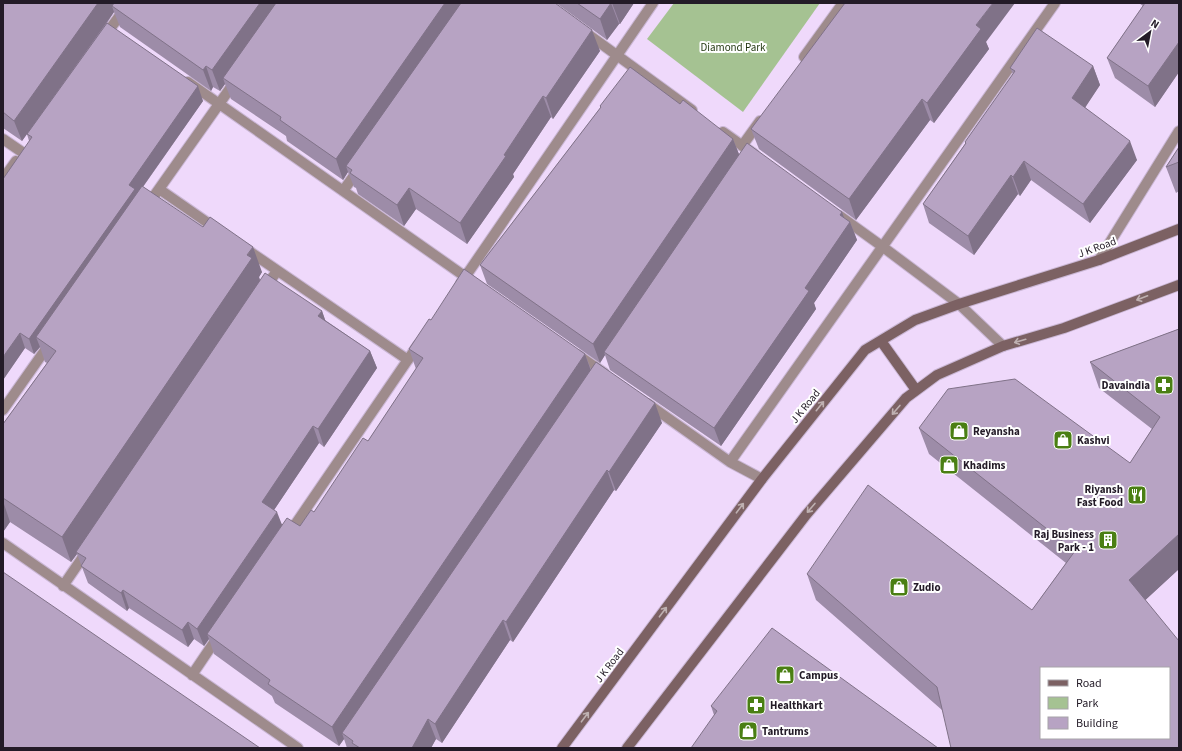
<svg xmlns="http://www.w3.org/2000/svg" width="1182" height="751" font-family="'Source Sans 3',sans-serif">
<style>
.green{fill:#a5c292}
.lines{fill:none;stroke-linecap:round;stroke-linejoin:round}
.minor-casing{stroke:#cab7d5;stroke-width:12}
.secondary-casing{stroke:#cab7d5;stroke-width:12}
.minor{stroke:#9e8b8c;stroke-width:10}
.secondary{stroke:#7c6163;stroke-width:10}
.wall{fill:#9d8ca8}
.shaded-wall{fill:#807288}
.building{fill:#b7a3c3;stroke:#807288;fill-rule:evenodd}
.oneway{stroke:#beb0b1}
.labels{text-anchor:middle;stroke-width:4;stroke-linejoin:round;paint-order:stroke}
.park-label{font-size:11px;fill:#1f340d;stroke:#fff}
.street-label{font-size:11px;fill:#231b27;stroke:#fff}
.poi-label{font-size:11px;font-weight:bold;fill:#231b27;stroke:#fff;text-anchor:start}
</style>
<rect width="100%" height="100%" fill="#efd9fb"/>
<!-- green -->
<path class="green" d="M674 3H820L743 112 647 39Z"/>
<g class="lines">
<defs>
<path id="minor" d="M585 32 692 110
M104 37 129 3
M804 57 843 3
M188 82 470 280
M723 132 754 154
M3 139 22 152
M742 146 760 121
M3 179 16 161
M159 189 218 230
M343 191 358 170
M147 206 236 80
M840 216 883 247 959 304 1003 346
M246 249 408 360
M1099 260 1179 131
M461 283 653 3
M265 288 277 271
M578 355 604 373
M648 404 730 462 762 479
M3 410 50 343
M730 462 1055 3
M288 535 418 345
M3 543 298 748
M63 586 87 551
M192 675 219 635"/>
<path id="secondary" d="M881 341 916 390
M562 748 762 479 865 350 915 320 959 304 1099 260 1179 229
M627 748 806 515 906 398 937 375 1003 346 1064 328 1179 285"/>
</defs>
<!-- minor casing -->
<use href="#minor" class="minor-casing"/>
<!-- secondary casing -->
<use href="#secondary" class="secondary-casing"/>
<!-- minor -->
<use href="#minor" class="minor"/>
<!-- secondary -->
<use href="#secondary" class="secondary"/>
</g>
<!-- wall -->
<path class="wall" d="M3 3H555L600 51 553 119 551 117 513 174 514 177 467 244 416 209 404 226 358 194 356 188 354 187 348 172 343 180 287 141 286 136 231 99 225 84 220 91 213 87 211 91 120 27 114 12 107 23 203 101 143 187 262 272 259 277 260 281 322 311 325 320 370 351 377 368 324 447 319 443 274 510 282 525 300 526 314 512 368 441 416 369 409 349 431 320 585 354 591 369 662 423 616 491 614 490 513 642 510 640 442 743 436 739 431 748H347L344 739 339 746 275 703 272 696 214 654 209 639 204 646 194 639 188 647 129 608 127 611 88 583 77 554 71 562 10 522 3 532V424L47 363 45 362 40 347 34 354 25 348 3 380 29 141 27 134 22 141 3 128Z
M556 3H634L620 24H619L607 40Z
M1139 3H1179V72L1155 107 1115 78 1107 58 1143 6Z
M986 42 989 49 934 123 930 120 856 220 759 149 751 129Z
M1093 66 1100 85 1085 107 1137 160 1090 223 1031 180 1020 196 1018 194 974 255 929 223 923 204 965 144V142L1013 74 1010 68Z
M680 104 733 139 739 154 842 212 844 218 850 222 857 240 814 303 816 309 721 446 610 370 605 355 600 363 487 284 480 265 601 107 600 106Z
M1179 147V191L1176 193 1166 167Z
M1179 329V569L1145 600 942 710 816 600 807 574 1032 610 1066 563 929 454 919 428 1130 463 1152 429 1099 388 1090 362Z
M711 706 938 748 714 715Z"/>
<!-- shaded-wall -->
<path class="shaded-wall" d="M98 3H121L112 6 114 12 22 141 14 121Z
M260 3H282L223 78 225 84 220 91 212 70Z
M445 3H467L346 166 348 172 343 180 336 159Z
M611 3 619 24 607 40 600 19Z
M612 3H634L620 24Z
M993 3H1015L986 42 989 49 934 123 927 103 976 25Z
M592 30 600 51 553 119 546 98Z
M1179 42V72L1155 107 1148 86Z
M206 66 213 87 211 91 203 70Z
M1093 66 1100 85 1079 117 1072 98Z
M198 86 203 101 137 195 36 337 40 347 34 354 29 339 129 185Z
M543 96 551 117 513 174 514 177 467 244 460 223 504 155Z
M922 99 930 120 856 220 849 199Z
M733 139 740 157 604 352 605 355 600 363 593 344Z
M1130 141 1137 160 1090 223 1083 204Z
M1024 161 1031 180 1020 196 1013 177Z
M1011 175 1018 194 974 255 968 236Z
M409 188 416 209 404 226 397 205Z
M842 212 847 226 850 222 857 240 814 303 816 309 721 446 714 428 805 288 840 215Z
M253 247 262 272 259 277 261 283 76 552 77 554 71 562 62 537Z
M322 311 328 328 318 316Z
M20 333 25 348 3 380V357Z
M370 351 377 368 324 447 318 429Z
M585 354 592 374 342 733 344 739 339 746 332 727Z
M655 403 662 423 616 491 609 472Z
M313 426 319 443 268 519 262 502Z
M607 470 614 490 513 642 506 622Z
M3 501 10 522 3 532Z
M277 512 284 530 207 634 209 639 204 646 197 629Z
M1179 534V569L1139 606 1129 580Z
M123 590 129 608 127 611 121 593Z
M503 620 510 640 442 743 435 724Z
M188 622 194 639 188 647 182 630Z
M428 719 436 739 431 748H412Z"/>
<!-- building -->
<path class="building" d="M3 3H98L14 121 3 112Z
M114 3H260L212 70 206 66 203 70 112 6Z
M276 3H445L336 159 280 120 281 117 223 78Z
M461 3H555L592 30 546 98 543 96 504 155 506 156 460 223 409 188 397 205 350 173 352 170 346 166Z
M577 3H611L600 19Z
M845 3H993L976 25 981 29 927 103 922 99 849 199 751 129Z
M1145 3H1179V42L1148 86 1107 58Z
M107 23 198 86 129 185 135 189 29 339 20 333 3 357V179L32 137 27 134Z
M1037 28 1093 66 1072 98 1130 141 1083 204 1024 161 1013 177 1011 175 968 236 923 204 966 143 965 142 1015 71 1010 68Z
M630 67 680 104 683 100 733 139 593 344 480 265 601 107 600 106Z
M747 143 842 212 840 215 850 222 805 288 809 291 714 428 604 352Z
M1179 147V162L1166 167Z
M142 186 203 227 210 217 253 247 247 255 252 258 62 537 3 498V424L56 351 36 337Z
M464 269 585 354 332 727 268 684 270 680 207 634 287 518 300 526 311 510 314 512 363 438 368 441 423 358 409 349 429 319 431 320Z
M265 273 322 311 318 316 370 351 318 429 313 426 262 502 277 512 197 629 188 622 182 630 123 590 121 593 81 566 86 558 76 552Z
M1179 329V534L1129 580 1179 641V748H951L937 687 807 574 868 485 1032 610 1075 551 919 428 948 389 1015 379 1130 463 1160 417 1090 362ZM1041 668H1169V738H1041Z
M596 362 655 403 609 472 607 470 506 622 503 620 435 724 428 719 412 748H360L352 743 353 741 342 733Z
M3 572 260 748H3Z
M772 628 938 748H691L717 711 711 706Z"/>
<!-- one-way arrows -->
<defs><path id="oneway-shaft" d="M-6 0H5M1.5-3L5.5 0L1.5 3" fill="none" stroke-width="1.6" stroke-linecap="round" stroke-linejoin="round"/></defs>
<g class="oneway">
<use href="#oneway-shaft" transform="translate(1142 298) rotate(159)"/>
<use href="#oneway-shaft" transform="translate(1020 341) rotate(164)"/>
<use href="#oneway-shaft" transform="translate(820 406) rotate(-51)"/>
<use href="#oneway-shaft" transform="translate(896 410) rotate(131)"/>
<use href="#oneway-shaft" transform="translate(740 508) rotate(-53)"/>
<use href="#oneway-shaft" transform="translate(811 508) rotate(131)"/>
<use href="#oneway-shaft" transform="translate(663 612) rotate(-53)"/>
<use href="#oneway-shaft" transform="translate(585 717) rotate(-53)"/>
</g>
<!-- icons -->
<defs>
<symbol id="pharmacy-square" viewBox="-11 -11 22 22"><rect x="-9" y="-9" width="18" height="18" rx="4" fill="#4a7f13" stroke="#fff"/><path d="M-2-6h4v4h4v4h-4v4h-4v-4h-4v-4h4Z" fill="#fff"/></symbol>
<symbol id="shop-square" viewBox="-11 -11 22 22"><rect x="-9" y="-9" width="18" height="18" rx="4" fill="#4a7f13" stroke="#fff"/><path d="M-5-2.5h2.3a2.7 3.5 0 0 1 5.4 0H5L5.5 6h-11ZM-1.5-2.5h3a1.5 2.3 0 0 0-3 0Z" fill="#fff"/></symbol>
<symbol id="restaurant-square" viewBox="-11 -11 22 22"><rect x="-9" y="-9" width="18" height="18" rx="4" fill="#4a7f13" stroke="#fff"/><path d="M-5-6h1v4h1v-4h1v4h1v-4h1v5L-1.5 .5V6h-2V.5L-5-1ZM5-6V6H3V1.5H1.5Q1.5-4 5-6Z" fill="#fff"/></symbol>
<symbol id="building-square" viewBox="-11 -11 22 22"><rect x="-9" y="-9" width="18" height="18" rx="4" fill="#4a7f13" stroke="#fff"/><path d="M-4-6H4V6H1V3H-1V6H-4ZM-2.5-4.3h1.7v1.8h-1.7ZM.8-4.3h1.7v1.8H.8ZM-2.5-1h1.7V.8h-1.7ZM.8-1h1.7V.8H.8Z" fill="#fff"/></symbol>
</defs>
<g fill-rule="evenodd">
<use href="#pharmacy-square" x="1153" y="374" width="22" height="22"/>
<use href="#shop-square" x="948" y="420" width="22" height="22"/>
<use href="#shop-square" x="1052" y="429" width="22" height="22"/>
<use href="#shop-square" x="938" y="454" width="22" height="22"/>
<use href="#restaurant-square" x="1126" y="484" width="22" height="22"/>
<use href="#building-square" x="1097" y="529" width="22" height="22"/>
<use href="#shop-square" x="888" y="576" width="22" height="22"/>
<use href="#shop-square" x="774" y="664" width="22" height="22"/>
<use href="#pharmacy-square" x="745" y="694" width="22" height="22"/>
<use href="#shop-square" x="737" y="720" width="22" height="22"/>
</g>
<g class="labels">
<!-- park labels -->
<g class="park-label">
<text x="733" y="51">Diamond Park</text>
</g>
<!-- street labels -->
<g class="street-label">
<text transform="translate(1097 247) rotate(-20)" y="4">J K Road</text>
<text transform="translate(805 406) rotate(-51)" y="4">J K Road</text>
<text transform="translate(609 665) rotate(-53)" y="4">J K Road</text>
</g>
<!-- poi labels -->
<g class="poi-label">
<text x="1150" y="389" text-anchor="end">Davaindia</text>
<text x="973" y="435">Reyansha</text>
<text x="1077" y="444">Kashvi</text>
<text x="963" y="469">Khadims</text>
<text x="1123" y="493" text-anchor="end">Riyansh<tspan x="1123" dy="13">Fast Food</tspan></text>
<text x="1094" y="538" text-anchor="end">Raj Business<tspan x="1094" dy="13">Park - 1</tspan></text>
<text x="913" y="591">Zudio</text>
<text x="799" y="679">Campus</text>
<text x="770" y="709">Healthkart</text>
<text x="762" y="735">Tantrums</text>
</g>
</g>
<!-- border -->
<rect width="1182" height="751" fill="none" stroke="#231b27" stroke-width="8"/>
<!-- legend -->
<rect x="1040" y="667" width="130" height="72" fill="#ffffff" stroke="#a7a4a9"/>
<rect x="1048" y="680" width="20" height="6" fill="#7c6163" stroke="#a7a4a9"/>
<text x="1076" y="687" font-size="12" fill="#231b27">Road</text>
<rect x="1048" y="697" width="20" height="12" fill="#a5c292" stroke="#a7a4a9"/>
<text x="1076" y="707" font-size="12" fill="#231b27">Park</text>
<rect x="1048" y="717" width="20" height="12" fill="#b7a3c3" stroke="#a7a4a9"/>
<text x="1076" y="727" font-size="12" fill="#231b27">Building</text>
<!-- north arrow -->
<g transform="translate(1150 32) rotate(32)" stroke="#ffffff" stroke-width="3" paint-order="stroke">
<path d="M0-3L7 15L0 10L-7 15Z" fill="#231b27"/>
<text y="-6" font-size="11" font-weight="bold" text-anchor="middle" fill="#231b27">N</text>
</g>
</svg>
